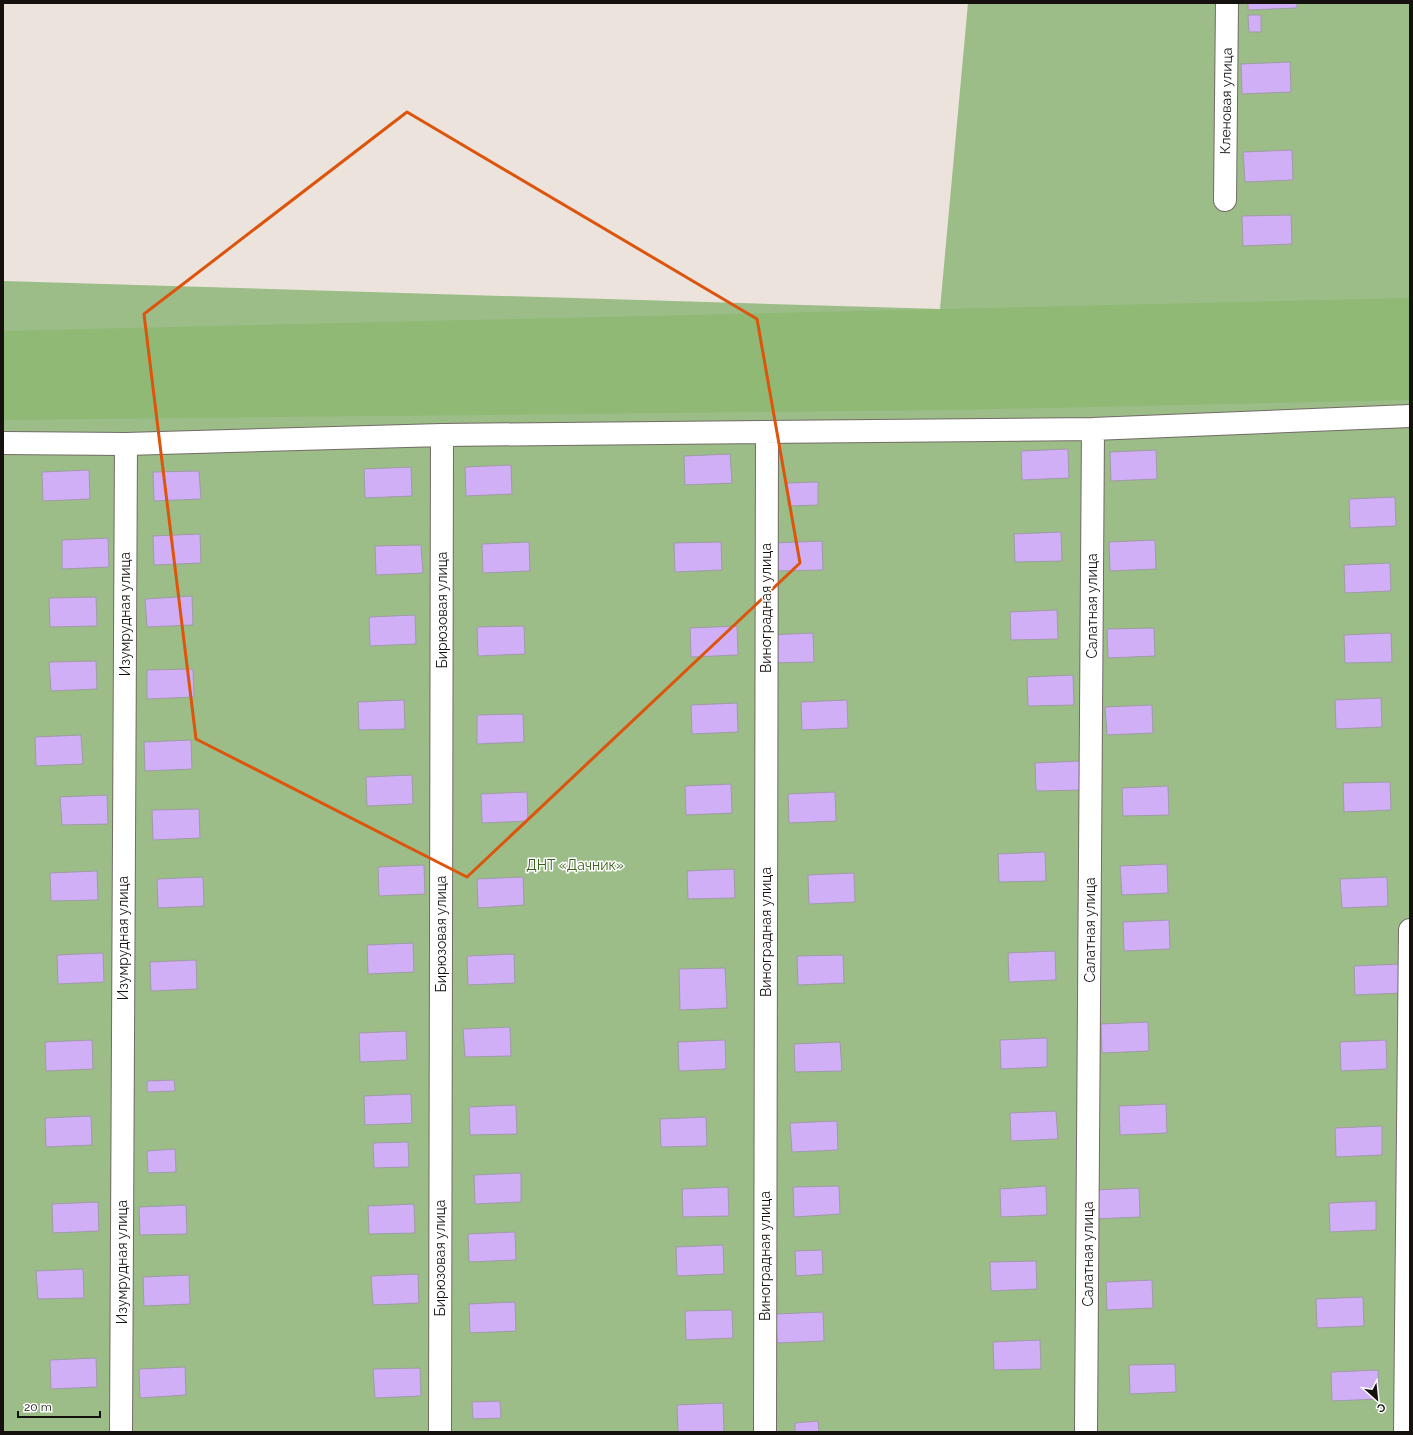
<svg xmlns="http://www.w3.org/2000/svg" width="1413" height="1435" font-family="Raleway,sans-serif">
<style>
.green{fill:#9cbd88}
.forest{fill:#90b975}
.building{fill:#d0aff6;stroke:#9f9ca4}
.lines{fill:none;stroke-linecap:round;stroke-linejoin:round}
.minor-casing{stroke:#726b66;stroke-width:24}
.minor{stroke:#fff;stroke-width:22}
.marked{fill:none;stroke:#dd550c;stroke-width:3;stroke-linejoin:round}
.labels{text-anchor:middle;stroke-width:3;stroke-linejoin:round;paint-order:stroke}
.street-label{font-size:14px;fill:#14110f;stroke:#fff}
.park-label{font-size:14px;fill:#395f19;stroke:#fff}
</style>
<rect width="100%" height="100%" fill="#ebe3dc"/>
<!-- green -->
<path class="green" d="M968 3H1410V1432H3V281L940 309Z"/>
<!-- forest -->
<path class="forest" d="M1410 298V400L954 410 3 420V331Z"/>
<!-- building -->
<path class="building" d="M1248 3H1297V8L1248 10Z
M1248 15H1261V32H1249Z
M1290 62 1291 92 1242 94 1241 64Z
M1292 150 1293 180 1245 182 1243 152Z
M1291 215 1292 244 1243 246 1242 216Z
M1068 449 1069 478 1022 480 1021 451Z
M1156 450 1157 479 1111 481 1110 452Z
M730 454 732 483 685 485 684 456Z
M511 465 512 494 466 496 465 467Z
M411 467 412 496 365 498 364 469Z
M89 470 90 499 43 501 42 472Z
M199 471 201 499 154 501 153 472Z
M818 482V505L788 506 787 483Z
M1395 497 1396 526 1350 528 1349 499Z
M1061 532 1062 561 1015 562 1014 534Z
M200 534 201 563 154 565 153 536Z
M108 538 109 567 62 569V540Z
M1155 540 1156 569 1110 571 1109 542Z
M822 541 823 570 777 571 775 543Z
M529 542 530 571 483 573 482 544Z
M721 542 722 570 675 572 674 543Z
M421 545 423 573 376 575 375 546Z
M1390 563 1391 591 1345 593 1344 565Z
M192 596 193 625 147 627 145 599Z
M96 597 97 626 50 627 49 598Z
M1057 610 1058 639 1011 640 1010 612Z
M415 615 416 644 370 646 369 617Z
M524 626 525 654 478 656 477 627Z
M737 626 738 655 691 657 690 628Z
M1154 628 1155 656 1108 658 1107 629Z
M813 633 814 662 768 663 767 635Z
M1391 633 1392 662 1345 663 1344 635Z
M96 661 97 689 51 691 49 662Z
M193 669 194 697 147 699V670Z
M1073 675 1074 705 1028 706 1027 677Z
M1381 698 1382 727 1336 729 1335 700Z
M404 700 405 729 359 730 358 702Z
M847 700 848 728 802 730 801 702Z
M737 703 738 732 692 734 691 705Z
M1152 705 1153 733 1107 735 1105 707Z
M523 714 524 742 477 744V715Z
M81 735 83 764 36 766 35 737Z
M191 740 192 769 145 771 144 742Z
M1081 761 1082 790 1036 791 1035 763Z
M412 775 413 804 367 806 366 777Z
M1390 782 1391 810 1344 812 1343 783Z
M731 784 732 813 686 815 685 786Z
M1168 786 1169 815 1123 816 1122 788Z
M527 792 528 821 482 823 481 794Z
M835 792 836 821 789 823 788 794Z
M107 795 108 824 62 825 60 797Z
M199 809 200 838 153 840 152 810Z
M1045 852 1046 881 999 882 998 854Z
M1167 864 1168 893 1122 895 1120 866Z
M424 865 425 894 379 896 378 867Z
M734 869 735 898 688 899 687 871Z
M97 871 98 900 51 901 50 873Z
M854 873 855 902 809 904 808 875Z
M203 877 204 906 158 908 157 879Z
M523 877 524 905 478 908 477 879Z
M1387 877 1388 906 1342 908 1340 879Z
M1169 920 1170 949 1124 951 1123 922Z
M413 943 414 972 368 974 367 945Z
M1055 951 1056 980 1009 982 1008 953Z
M103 953 104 982 58 984 57 955Z
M514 954 515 983 468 985 467 956Z
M843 955 844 983 798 985 797 956Z
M196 960 197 989 151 991 150 962Z
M1400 964 1401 993 1355 995 1354 966Z
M725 968 727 1008 680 1010 679 969Z
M1148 1022 1149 1051 1102 1053 1101 1024Z
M510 1027 511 1056 465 1057 463 1029Z
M406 1031 407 1060 360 1062 359 1033Z
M1047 1038V1067L1001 1069 1000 1040Z
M92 1040 93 1069 46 1071 45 1042Z
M725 1040 726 1069 679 1071 678 1042Z
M1386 1040 1387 1069 1341 1071 1340 1042Z
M840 1042 842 1071 795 1072 794 1044Z
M174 1080 175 1091 147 1092V1081Z
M411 1094 412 1123 365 1125 364 1096Z
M1166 1104 1167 1133 1120 1135 1119 1106Z
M516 1105 517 1134 470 1135 469 1107Z
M1056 1111 1058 1139 1011 1141 1010 1113Z
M91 1116 92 1145 46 1147 45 1118Z
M706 1117 707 1146 661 1147 660 1119Z
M837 1121 838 1150 792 1152 790 1123Z
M1382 1126V1155L1336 1157 1335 1128Z
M408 1142 409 1167 374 1168 373 1143Z
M175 1149 176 1172 148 1173 147 1151Z
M521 1173V1202L475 1204 474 1175Z
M839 1186 840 1214 794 1217 793 1187Z
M1046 1186 1047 1215 1001 1217 1000 1189Z
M728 1187 729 1216 683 1217 682 1189Z
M1139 1188 1140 1217 1094 1219 1093 1190Z
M1376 1201V1230L1330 1232 1329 1203Z
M98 1202 99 1231 53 1233 52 1204Z
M414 1204 415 1233 369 1234 368 1206Z
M186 1205 187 1234 140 1235 139 1207Z
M515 1232 516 1260 469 1262 468 1234Z
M723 1245 724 1274 677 1276 676 1247Z
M822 1250 823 1274 796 1276 795 1251Z
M1036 1261 1037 1289 991 1291 990 1262Z
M83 1269 84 1298 38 1299 36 1271Z
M418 1274 419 1303 373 1305 371 1276Z
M189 1275 190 1304 144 1306 143 1277Z
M1152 1280 1153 1308 1107 1310 1106 1282Z
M1363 1297 1364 1326 1317 1328 1316 1299Z
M515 1302 516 1331 470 1333 469 1304Z
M732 1310 733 1338 686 1340 685 1311Z
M823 1312 824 1341 777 1343 776 1314Z
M1040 1340 1041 1369 994 1370 993 1342Z
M96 1358 97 1387 51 1389 50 1360Z
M1175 1364 1176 1392 1130 1394 1129 1365Z
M185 1367 186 1395 140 1398 139 1369Z
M420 1368 421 1396 375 1398 373 1369Z
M1378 1370 1379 1399 1332 1401 1331 1372Z
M500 1401 501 1418 473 1419 472 1402Z
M723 1403 724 1432H678L677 1405Z
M818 1421 819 1432H795V1423Z"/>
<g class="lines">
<defs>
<path id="minor" d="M1225 200 1227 3
M3 443 126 444 442 435 1093 429 1410 416
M121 1432 126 444
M440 1432 442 435
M765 1432 767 432
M1086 1432 1093 429
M1405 1432 1410 930"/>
</defs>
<!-- minor casing -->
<use href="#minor" class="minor-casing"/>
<!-- minor -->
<use href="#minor" class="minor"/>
</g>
<!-- marked area -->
<path class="marked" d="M407 112 757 319 800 563 467 877 196 739 144 314Z"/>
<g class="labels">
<!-- street labels -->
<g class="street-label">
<text transform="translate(1226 101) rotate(-89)" y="5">Кленовая улица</text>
<text transform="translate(1092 606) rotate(-90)" y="5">Салатная улица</text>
<text transform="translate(766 608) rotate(-90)" y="5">Виноградная улица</text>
<text transform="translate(442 610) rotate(-90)" y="5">Бирюзовая улица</text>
<text transform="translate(125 614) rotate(-90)" y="5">Изумрудная улица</text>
<text transform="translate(1090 930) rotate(-90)" y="5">Салатная улица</text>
<text transform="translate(766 932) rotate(-90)" y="5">Виноградная улица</text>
<text transform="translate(441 934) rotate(-90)" y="5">Бирюзовая улица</text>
<text transform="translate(123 938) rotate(-90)" y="5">Изумрудная улица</text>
<text transform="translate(1088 1254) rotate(-90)" y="5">Салатная улица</text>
<text transform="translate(765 1256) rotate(-90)" y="5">Виноградная улица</text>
<text transform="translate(440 1258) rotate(-90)" y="5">Бирюзовая улица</text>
<text transform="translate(122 1262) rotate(-90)" y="5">Изумрудная улица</text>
</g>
<!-- park labels -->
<g class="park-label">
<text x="575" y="870">ДНТ «Дачник»</text>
</g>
</g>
<!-- border -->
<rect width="1413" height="1435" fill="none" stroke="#14110f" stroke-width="8"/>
<!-- north arrow -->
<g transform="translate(1377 1399) rotate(153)" stroke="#ffffff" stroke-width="3" paint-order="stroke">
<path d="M0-3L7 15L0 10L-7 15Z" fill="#14110f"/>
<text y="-6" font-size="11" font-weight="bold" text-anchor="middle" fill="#14110f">С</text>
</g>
<!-- scale -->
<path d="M18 1411v6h82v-6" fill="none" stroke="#14110f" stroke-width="2"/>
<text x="24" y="1411" font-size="12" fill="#14110f" stroke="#ffffff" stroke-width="3" paint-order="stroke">20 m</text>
</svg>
